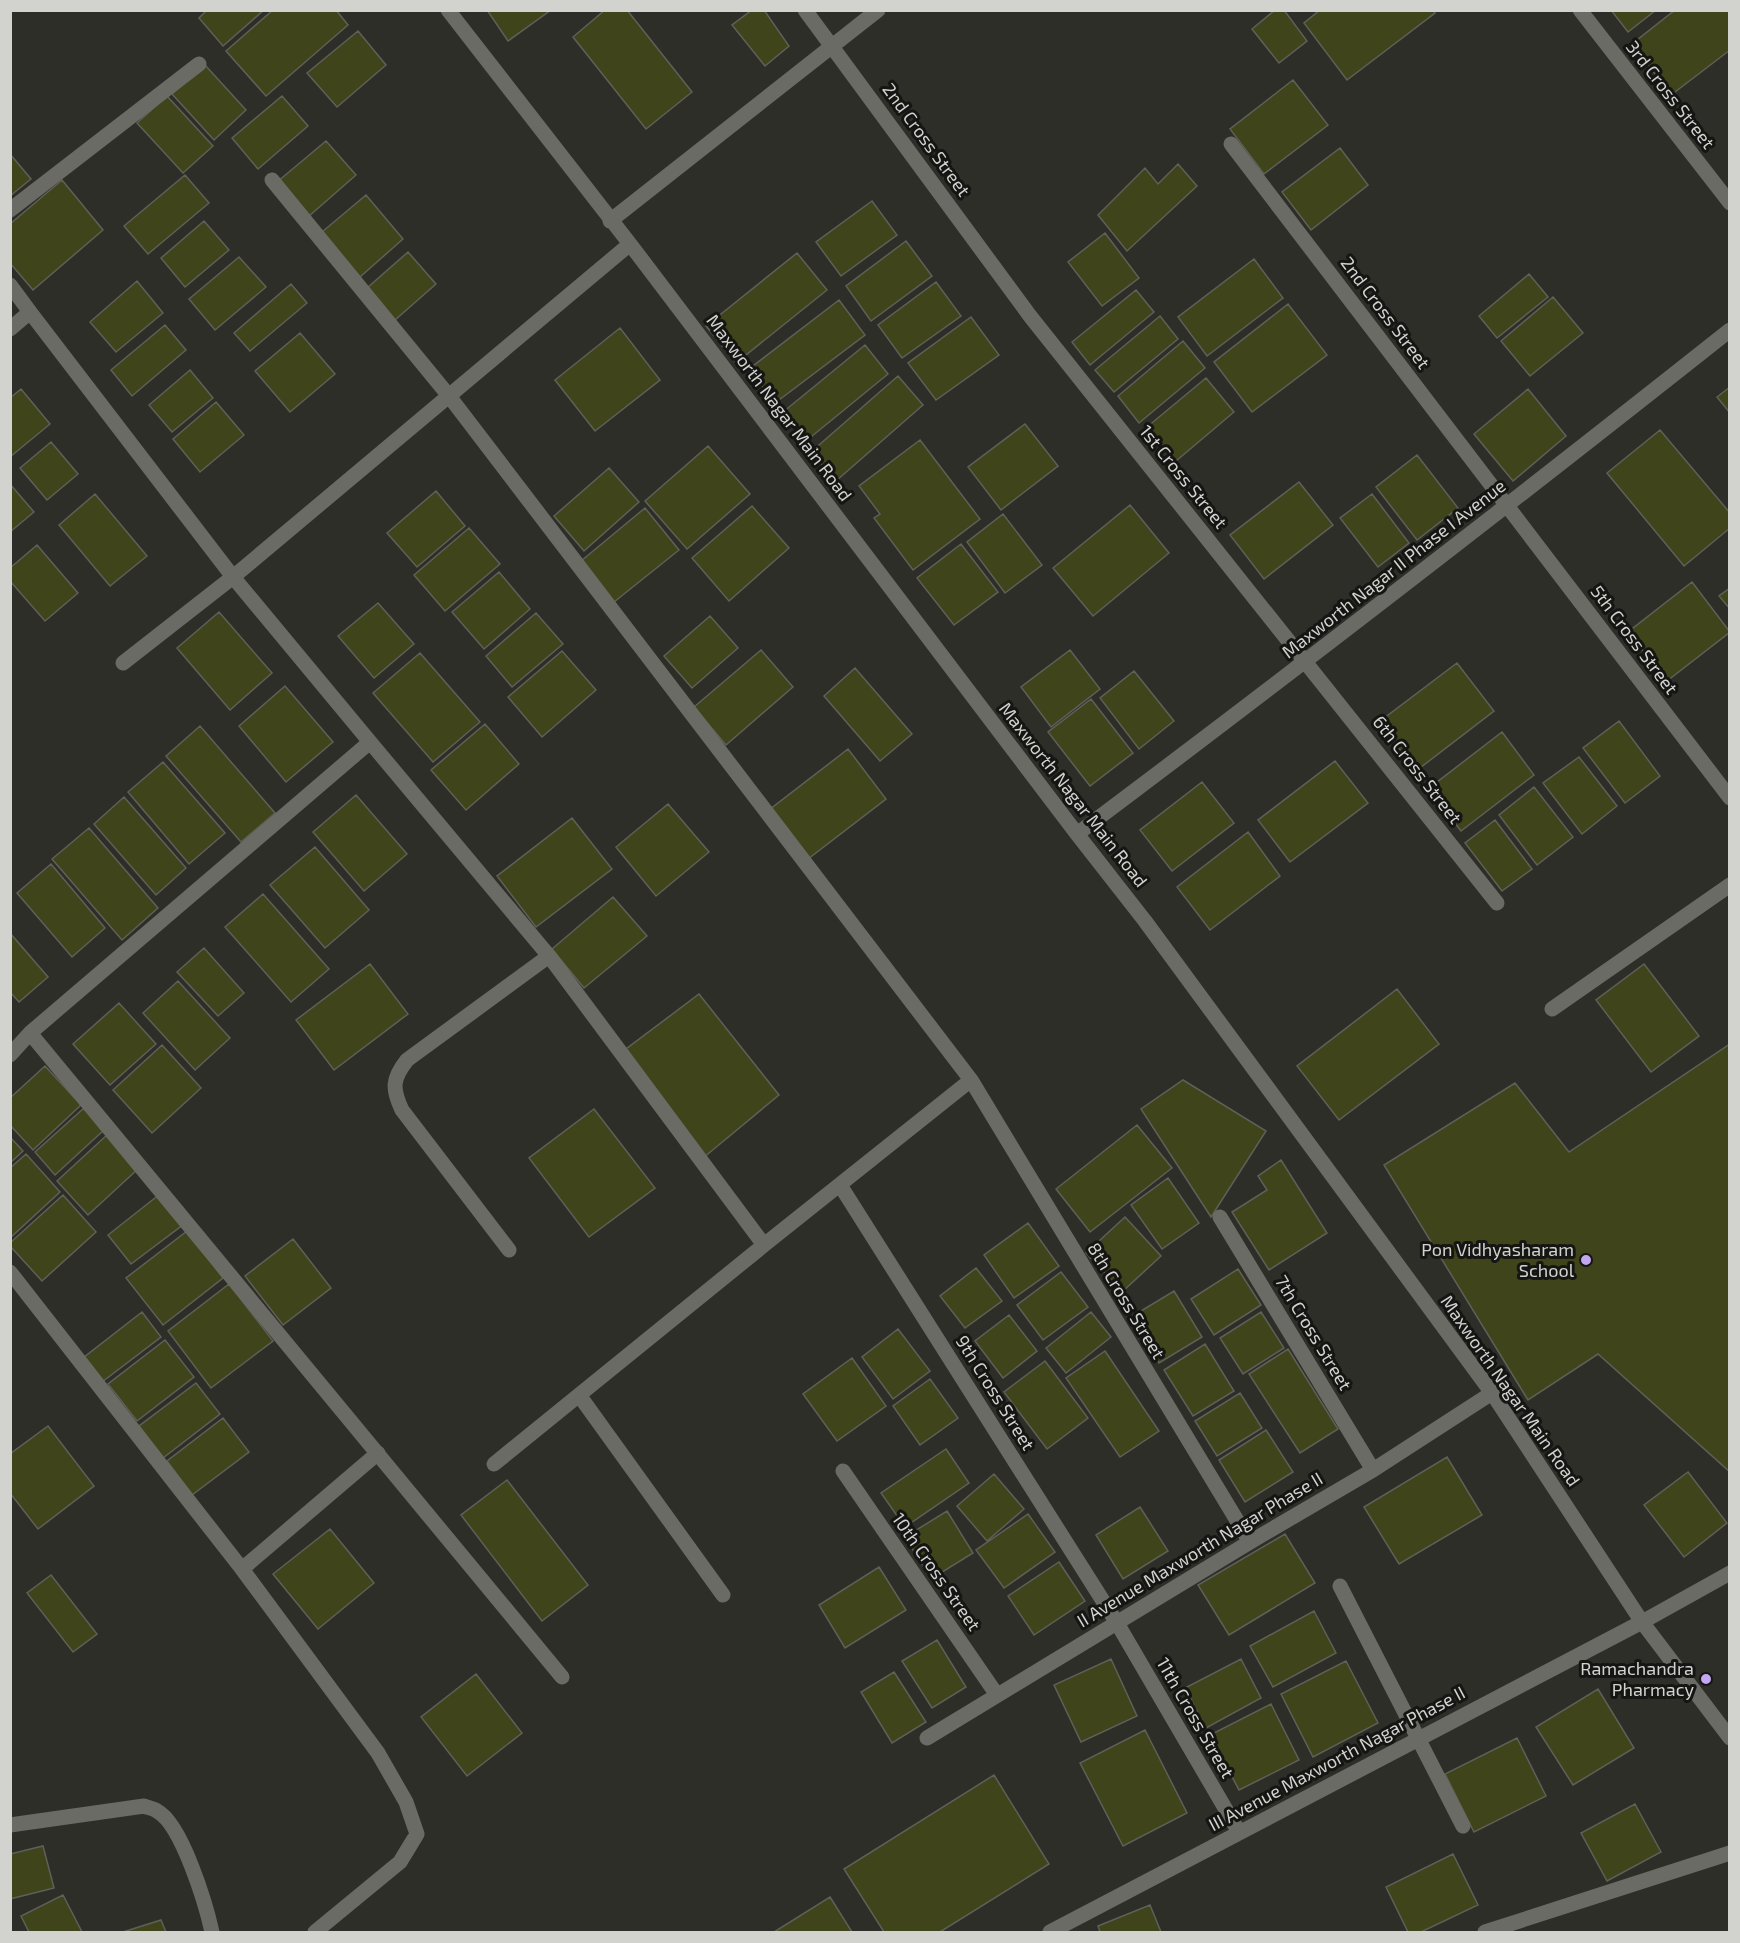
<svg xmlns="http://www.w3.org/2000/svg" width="1740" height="1943" font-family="'Exo 2',sans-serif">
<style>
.building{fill:#40441a;stroke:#5f6059;stroke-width:1.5}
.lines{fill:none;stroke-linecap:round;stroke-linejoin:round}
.minor{stroke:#6a6b64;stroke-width:15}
.poi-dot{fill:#c4a7f1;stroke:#151513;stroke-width:2}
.labels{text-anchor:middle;stroke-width:6;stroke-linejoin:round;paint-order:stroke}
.street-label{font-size:18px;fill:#d2d2cf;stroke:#151513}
.poi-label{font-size:18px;fill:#d2d2cf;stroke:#151513;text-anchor:end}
</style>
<rect width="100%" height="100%" fill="#2d2e28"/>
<!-- building -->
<path class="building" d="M207 10H264L223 46 199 18Z
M273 10H336L348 25 266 96 226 51Z
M487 10H551L508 41Z
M605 10H627L692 92 646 129 573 37Z
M752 10H764L789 46 765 66 732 25Z
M1275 10H1284L1307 41 1279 63 1252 29Z
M1320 10H1433L1435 13 1347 80 1304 23Z
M1611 10H1656L1628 32Z
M1675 10H1730V50L1671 95 1632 44Z
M358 31 386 65 337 107 307 73Z
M205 65 246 110 214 140 172 94Z
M1293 80 1328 125 1264 174 1230 129Z
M167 96 213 146 183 173 137 123Z
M282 96 308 126 258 169 232 138Z
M326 141 356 175 308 217 277 182Z
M1340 148 1368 185 1311 230 1282 192Z
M10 154 31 179 10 196Z
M1178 164 1197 186 1127 251 1098 215 1145 168 1158 184Z
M185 175 209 203 148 254 124 226Z
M62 180 103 230 33 290 10 263V224Z
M366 195 403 239 360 277 322 232Z
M872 201 897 235 841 276 816 242Z
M204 221 229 250 185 287 161 258Z
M1105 233 1139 278 1102 306 1068 262Z
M906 241 932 276 871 321 846 286Z
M408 252 436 284 395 320 367 288Z
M797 253 827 290 736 363 706 326Z
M239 257 266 287 215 330 189 299Z
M1254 259 1283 298 1207 356 1178 317Z
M1529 274 1548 297 1497 338 1479 316Z
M137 281 163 313 116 352 90 322Z
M936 282 961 316 902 358 878 325Z
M291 284 307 303 250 351 234 333Z
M1136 290 1154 312 1090 365 1072 342Z
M1553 297 1583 333 1530 376 1501 341Z
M839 300 865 335 775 403 749 369Z
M1288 304 1327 355 1252 412 1214 362Z
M1160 316 1178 339 1114 392 1095 370Z
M971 317 999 355 936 400 908 363Z
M165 325 186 350 132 396 111 370Z
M620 328 660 380 595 431 555 380Z
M300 333 335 374 290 412 255 371Z
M1183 341 1205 368 1139 423 1118 396Z
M865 345 888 374 806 441 783 412Z
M190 370 213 398 172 432 149 405Z
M898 376 923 405 836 481 811 452Z
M1206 378 1234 412 1176 461 1147 427Z
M1730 387V413L1717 397Z
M21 389 50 424 10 457V398Z
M1528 389 1566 436 1513 481 1474 434Z
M216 402 244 435 200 472 173 439Z
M1025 424 1058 466 1001 510 968 467Z
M1660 430 1730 513V528L1684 566 1607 473Z
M920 440 980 519 913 570 874 518 880 514 859 486Z
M51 442 78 474 47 500 20 468Z
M708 446 750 494 687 549 645 501Z
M1417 455 1458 508 1417 540 1376 487Z
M609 468 639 502 584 551 554 516Z
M1299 482 1333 525 1264 579 1230 535Z
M10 484 34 512 10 532Z
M436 491 465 526 417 567 387 533Z
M95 494 147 556 110 586 59 525Z
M1372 494 1409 543 1378 567 1340 518Z
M1130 505 1169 553 1093 616 1053 568Z
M752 506 789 548 729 601 692 558Z
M645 508 679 550 614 602 581 561Z
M1003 514 1042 565 1005 593 967 542Z
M469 528 500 564 445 611 414 575Z
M961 544 998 592 954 625 917 578Z
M37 545 78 593 45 621 10 581V568Z
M499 572 530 609 484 649 452 612Z
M1692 582 1730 632 1667 681 1628 632Z
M1730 588V609L1719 596Z
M378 603 414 644 374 678 338 636Z
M219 612 272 673 230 710 177 648Z
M536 613 563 644 512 687 486 656Z
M710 616 738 648 692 688 664 656Z
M761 650 793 687 726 745 694 707Z
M1070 650 1100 689 1051 727 1021 687Z
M562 651 596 690 542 737 508 697Z
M420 653 480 722 433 762 373 693Z
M1457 663 1494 711 1416 771 1379 722Z
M855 668 912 734 880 761 824 696Z
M1134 671 1174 721 1139 749 1100 698Z
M285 686 333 742 286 782 239 726Z
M1091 699 1133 753 1090 786 1048 732Z
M1619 721 1660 776 1625 803 1583 748Z
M485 724 519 764 466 810 431 770Z
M200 726 275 813 241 842 166 756Z
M1502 732 1534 775 1461 831 1428 789Z
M848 749 886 799 808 859 769 810Z
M1579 757 1617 806 1582 834 1543 783Z
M1335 761 1368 803 1290 862 1258 820Z
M163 762 225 833 189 864 128 792Z
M1202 782 1234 823 1172 871 1140 830Z
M1534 787 1573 837 1537 865 1499 815Z
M356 795 407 854 364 891 313 832Z
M124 797 186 868 156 895 94 824Z
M668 804 709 852 656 896 616 847Z
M572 818 612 869 536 927 497 876Z
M1495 820 1532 869 1502 891 1465 843Z
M89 828 158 908 122 940 52 859Z
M1248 832 1280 876 1210 930 1177 887Z
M315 847 369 910 325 948 270 885Z
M51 864 105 928 72 957 17 893Z
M263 894 329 969 291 1002 225 927Z
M613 897 647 936 584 988 552 949Z
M10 933 48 977 19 1002 10 992Z
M204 948 244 993 218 1016 177 972Z
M370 964 408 1014 334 1070 296 1020Z
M1644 964 1699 1036 1651 1072 1596 1000Z
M178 981 230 1038 195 1070 143 1013Z
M1397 989 1439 1044 1339 1120 1297 1066Z
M699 994 779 1095 703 1158 622 1052Z
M119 1003 156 1044 110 1085 73 1044Z
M1730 1044V1472L1598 1354 1528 1400 1384 1165 1515 1083 1569 1152Z
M162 1045 201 1088 152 1133 113 1090Z
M45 1066 81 1105 33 1150 10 1125V1098Z
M1183 1080 1266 1131 1211 1217 1141 1109Z
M84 1108 104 1130 55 1175 35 1152Z
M594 1109 655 1188 589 1237 529 1158Z
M1137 1125 1172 1168 1090 1232 1056 1189Z
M108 1134 139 1168 88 1215 57 1181Z
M10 1137 23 1151 10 1163Z
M26 1154 60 1192 10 1238V1168Z
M1281 1160 1327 1233 1269 1270 1232 1212 1267 1190 1258 1176Z
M1168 1178 1199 1223 1162 1249 1131 1205Z
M160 1194 184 1224 131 1264 108 1235Z
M63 1195 96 1232 42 1281 10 1246V1243Z
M1125 1217 1161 1256 1122 1292 1086 1253Z
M1028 1223 1059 1266 1014 1298 984 1255Z
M187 1231 223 1278 163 1325 126 1278Z
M293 1239 331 1288 283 1325 245 1276Z
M976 1268 1002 1301 965 1328 940 1296Z
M1238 1269 1261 1305 1214 1335 1191 1299Z
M1061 1272 1088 1307 1043 1340 1017 1305Z
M229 1284 273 1341 211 1388 168 1331Z
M1174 1291 1202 1337 1159 1363 1131 1317Z
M142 1312 161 1337 102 1382 83 1358Z
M1091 1312 1111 1337 1066 1373 1046 1348Z
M1261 1312 1284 1348 1243 1374 1220 1338Z
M1009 1315 1037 1351 1003 1378 975 1341Z
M898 1329 930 1371 893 1399 862 1357Z
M165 1340 194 1377 137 1421 108 1384Z
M1205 1344 1234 1391 1193 1416 1164 1370Z
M1288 1349 1338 1429 1300 1453 1249 1374Z
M1105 1351 1159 1431 1120 1457 1066 1378Z
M852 1358 886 1406 837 1441 803 1394Z
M1045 1361 1088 1418 1047 1449 1004 1392Z
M930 1379 958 1418 920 1445 893 1406Z
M196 1383 220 1414 163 1458 139 1426Z
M1240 1393 1262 1428 1217 1456 1195 1421Z
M223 1418 249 1452 192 1495 167 1461Z
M48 1426 94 1486 38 1529 10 1493V1454Z
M1266 1430 1293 1472 1245 1502 1219 1460Z
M946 1449 969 1483 905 1527 881 1493Z
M1447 1457 1482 1515 1399 1564 1364 1507Z
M1688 1472 1727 1523 1684 1557 1644 1505Z
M994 1474 1024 1509 987 1541 957 1506Z
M507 1480 588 1585 542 1621 461 1515Z
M1140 1507 1168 1551 1123 1579 1096 1535Z
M947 1511 973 1553 931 1579 905 1537Z
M1028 1514 1055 1552 1004 1588 976 1550Z
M330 1529 374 1583 318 1629 273 1574Z
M1285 1534 1315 1583 1229 1635 1198 1585Z
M1059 1562 1085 1601 1034 1635 1008 1596Z
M879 1567 906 1610 845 1648 819 1605Z
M51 1575 97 1634 73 1652 27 1593Z
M1314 1611 1336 1653 1273 1687 1250 1646Z
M937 1640 966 1687 932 1708 902 1661Z
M1111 1659 1137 1716 1081 1742 1054 1685Z
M1241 1659 1261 1698 1206 1728 1185 1688Z
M1346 1661 1378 1723 1313 1757 1281 1694Z
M894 1672 926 1722 892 1743 861 1692Z
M476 1674 522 1733 467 1776 421 1717Z
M1598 1689 1634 1748 1573 1785 1536 1727Z
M1271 1704 1299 1760 1239 1790 1210 1735Z
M1145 1730 1187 1813 1123 1846 1080 1763Z
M1517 1738 1546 1796 1474 1832 1445 1774Z
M994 1775 1049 1864 940 1932H884L844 1869Z
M1635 1804 1661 1852 1607 1881 1581 1833Z
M43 1846 54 1888 10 1899V1854Z
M1453 1854 1478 1905 1421 1932H1408L1386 1887Z
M63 1895 82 1932H29L21 1916Z
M830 1897 852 1932H774Z
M1150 1905 1161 1932H1100L1098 1926Z
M161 1920 166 1932H123Z"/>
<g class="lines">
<!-- minor -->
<path class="minor" d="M448 10 630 244 1077 834 1145 921 1492 1393 1642 1622 1730 1738
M805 10 1030 316 1497 903
M1580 10 1730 203
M1231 144 1730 798
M272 180 449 396 971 1080 764 1245 549 956 370 742
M10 210 199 64
M610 221 878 10
M10 285 30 312
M10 329 30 312 233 577 630 244
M123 663 233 577 370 742 30 1033 562 1677
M1077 834C1297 669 1514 501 1730 330
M1552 1009 1730 885
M10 1055 30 1033
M971 1080 1250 1542
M840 1185 1117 1623 1239 1832
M1220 1217 1373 1470
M509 1250 402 1110C392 1089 392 1079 407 1060L549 956
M10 1272 242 1569 378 1753 406 1802 417 1834 400 1862 315 1932
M579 1395 723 1595
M494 1464 764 1245
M843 1471 997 1695
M242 1569 378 1453
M1340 1586 1463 1826
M927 1738 1250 1542 1373 1470 1492 1393
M10 1825 144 1806C148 1808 153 1808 157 1811 182 1824 206 1905 212 1932
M1050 1932 1642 1622 1730 1573
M1485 1932 1730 1853"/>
</g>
<!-- markers -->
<g class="poi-dot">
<circle cx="1586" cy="1260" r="6"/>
<circle cx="1706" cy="1679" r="6"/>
</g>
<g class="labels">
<!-- street labels -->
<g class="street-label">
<text transform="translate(1670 95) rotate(52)" y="6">3rd Cross Street</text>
<text transform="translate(926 140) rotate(54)" y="6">2nd Cross Street</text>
<text transform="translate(1385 313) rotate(53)" y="6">2nd Cross Street</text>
<text transform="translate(779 408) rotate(53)" y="6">Maxworth Nagar Main Road</text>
<text transform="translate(1183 477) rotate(51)" y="6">1st Cross Street</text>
<text transform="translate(1394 569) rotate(-38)" y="6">Maxworth Nagar II Phase I Avenue</text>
<text transform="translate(1634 640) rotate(53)" y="6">5th Cross Street</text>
<text transform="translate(1417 770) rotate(52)" y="6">6th Cross Street</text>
<text transform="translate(1073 795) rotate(52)" y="6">Maxworth Nagar Main Road</text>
<text transform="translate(1126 1301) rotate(59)" y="6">8th Cross Street</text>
<text transform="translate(1313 1333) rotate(59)" y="6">7th Cross Street</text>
<text transform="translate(1510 1391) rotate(55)" y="6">Maxworth Nagar Main Road</text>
<text transform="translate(995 1393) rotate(58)" y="6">9th Cross Street</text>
<text transform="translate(1200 1550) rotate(-31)" y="6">II Avenue Maxworth Nagar Phase II</text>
<text transform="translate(936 1572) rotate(55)" y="6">10th Cross Street</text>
<text transform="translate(1195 1718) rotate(60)" y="6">11th Cross Street</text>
<text transform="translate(1337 1759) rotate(-28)" y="6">III Avenue Maxworth Nagar Phase II</text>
</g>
<!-- poi labels -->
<g class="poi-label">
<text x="1574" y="1256">Pon Vidhyasharam<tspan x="1574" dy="21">School</tspan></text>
<text x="1694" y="1675">Ramachandra<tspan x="1694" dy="21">Pharmacy</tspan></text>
</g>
</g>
<!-- border -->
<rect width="1740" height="1943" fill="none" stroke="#d2d2cf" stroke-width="24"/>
</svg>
